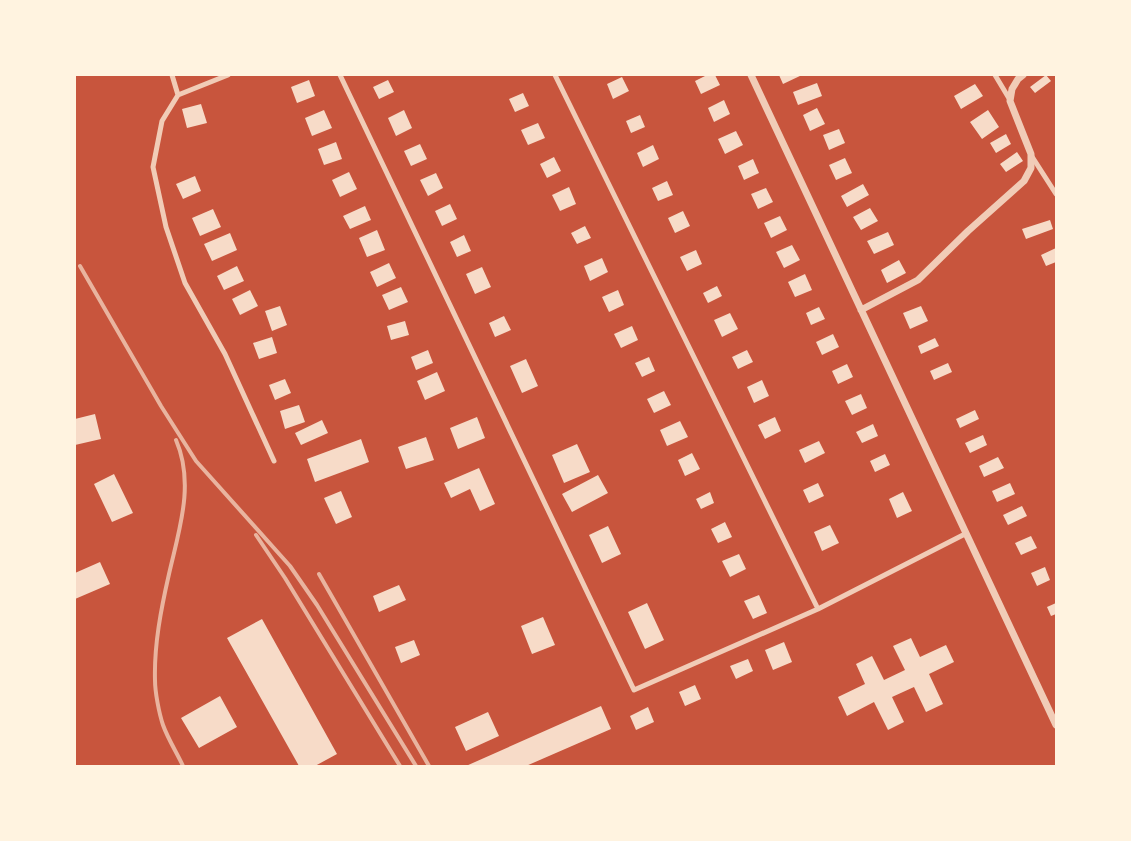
<svg xmlns="http://www.w3.org/2000/svg" width="1131" height="841" font-family="Montserrat,sans-serif">
<style>
.building{fill:#f7dbc8}
.lines{fill:none;stroke-linecap:round;stroke-linejoin:round}
.minor{stroke:#f1ccb7;stroke-width:5}
.tertiary{stroke:#f1ccb7;stroke-width:7}
.rail{stroke:#e9b49f;stroke-width:4}
</style>
<rect width="100%" height="100%" fill="#c8553d"/>
<!-- building -->
<path class="building" d="M707 75H715L720 85 701 94 695 81Z
M779 75H802L783 84Z
M1046 75 1051 81 1035 93 1030 87Z
M622 77 629 91 613 99 607 84Z
M309 80 315 96 297 103 291 87Z
M388 80 394 92 379 99 373 87Z
M817 83 822 96 798 105 793 92Z
M975 84 983 96 961 109 954 96Z
M523 93 529 106 515 112 509 99Z
M724 100 730 114 714 122 708 108Z
M201 104 207 123 187 128 182 109Z
M817 108 825 124 810 131 803 115Z
M324 110 332 128 312 136 305 118Z
M404 110 412 128 396 136 388 118Z
M988 110 999 127 982 139 970 122Z
M640 115 645 127 631 133 626 121Z
M538 123 545 138 528 145 521 130Z
M839 129 845 143 829 150 823 135Z
M736 131 743 145 725 154 718 139Z
M1006 134 1011 144 996 153 990 143Z
M336 142 342 159 324 165 318 149Z
M420 144 427 159 411 166 404 151Z
M653 145 659 159 643 167 637 153Z
M1017 152 1023 161 1006 172 1000 164Z
M554 157 561 171 547 178 540 164Z
M845 158 852 173 836 180 829 165Z
M753 159 759 173 744 180 738 166Z
M349 172 357 189 340 197 332 180Z
M436 173 443 188 428 196 420 180Z
M195 176 201 191 183 199 176 184Z
M667 181 673 195 658 201 652 188Z
M863 184 869 195 847 207 841 196Z
M569 187 576 204 560 211 552 195Z
M766 188 773 202 758 209 751 194Z
M450 204 457 219 442 226 435 211Z
M365 206 371 220 350 229 343 216Z
M870 208 878 221 861 230 853 217Z
M213 209 221 227 200 236 192 218Z
M683 211 690 226 675 233 668 218Z
M780 216 787 230 771 238 764 223Z
M1050 220 1053 229 1026 239 1022 229Z
M585 226 591 238 577 244 571 233Z
M377 230 385 250 367 257 359 238Z
M888 232 894 245 874 254 867 241Z
M230 233 237 250 212 261 204 244Z
M464 235 471 251 457 257 450 242Z
M792 245 800 260 784 268 776 252Z
M1056 248V262L1046 266 1041 255Z
M696 250 702 264 687 271 680 257Z
M602 258 608 272 590 281 584 266Z
M899 260 906 273 887 283 881 270Z
M389 263 396 278 377 287 370 272Z
M237 266 244 281 224 290 217 276Z
M482 267 491 287 475 294 466 274Z
M805 274 812 290 795 297 788 282Z
M717 286 722 296 708 303 703 293Z
M401 287 408 302 389 310 382 295Z
M250 290 258 306 240 315 232 299Z
M618 290 624 305 609 312 602 297Z
M280 306 287 325 272 331 265 311Z
M921 306 928 321 910 329 903 313Z
M819 307 825 319 811 325 806 313Z
M730 313 738 329 722 337 714 320Z
M504 316 511 330 495 337 489 323Z
M405 321 409 335 391 340 387 326Z
M632 326 638 340 621 348 614 334Z
M833 334 839 347 822 355 816 342Z
M272 337 277 353 259 359 253 343Z
M935 338 939 346 921 354 918 346Z
M428 350 433 363 416 370 411 357Z
M747 350 753 362 738 369 732 357Z
M649 357 655 371 642 377 635 363Z
M526 359 538 386 522 393 510 366Z
M948 363 952 372 934 380 930 371Z
M847 364 853 377 838 384 832 371Z
M437 372 445 391 425 400 417 381Z
M285 379 291 393 275 400 269 385Z
M762 380 769 396 754 403 747 387Z
M664 391 671 405 654 413 647 399Z
M861 394 867 408 852 415 845 401Z
M299 405 305 422 285 429 280 411Z
M975 410 979 419 960 428 956 419Z
M95 414 101 439 75 445V419Z
M477 417 485 438 458 449 450 428Z
M775 417 781 431 765 439 758 425Z
M322 420 328 433 301 445 295 433Z
M680 421 688 437 667 446 660 430Z
M873 424 878 436 862 443 856 432Z
M983 435 987 445 970 453 965 443Z
M426 437 434 460 406 469 398 447Z
M361 439 369 462 315 482 307 459Z
M819 441 825 453 805 463 799 450Z
M577 444 590 472 564 483 552 455Z
M692 453 700 469 685 476 678 460Z
M885 454 890 465 875 472 870 461Z
M998 457 1004 468 984 477 979 466Z
M479 468 495 504 480 511 470 489 451 498 444 483Z
M114 474 133 513 112 522 94 484Z
M598 475 608 493 572 512 562 494Z
M818 483 824 496 809 503 803 490Z
M1010 483 1015 494 997 502 992 491Z
M341 491 352 517 336 524 324 498Z
M710 492 714 503 701 509 696 499Z
M903 492 912 511 897 518 889 499Z
M1022 506 1027 516 1008 525 1003 515Z
M725 522 732 537 718 543 711 529Z
M830 525 839 543 822 551 814 532Z
M608 526 621 554 602 563 589 535Z
M1031 536 1037 548 1021 555 1015 543Z
M739 554 746 569 730 577 722 561Z
M100 562 110 584 75 599V573Z
M1045 567 1050 580 1037 586 1031 573Z
M399 585 406 600 379 612 373 596Z
M759 595 767 613 753 619 744 601Z
M647 603 664 640 645 649 628 612Z
M1056 603V614L1051 616 1047 607Z
M543 617 555 645 532 654 521 626Z
M262 619 337 754 315 766H299L227 638Z
M911 638 920 657 946 645 954 662 929 674 943 704 926 712 914 687 892 697 904 722 888 730 874 702 847 716 838 697 865 684 856 664 872 656 884 680 905 670 893 646Z
M414 640 420 655 401 663 395 647Z
M784 642 792 662 773 670 765 650Z
M748 659 753 671 736 679 730 666Z
M695 685 701 699 685 706 679 692Z
M220 696 237 727 199 748 181 718Z
M601 706 611 729 526 766H466Z
M648 707 654 722 636 730 630 716Z
M488 712 499 736 466 751 455 727Z"/>
<g class="lines">
<!-- minor -->
<path class="minor" d="M172 75 178 95 162 121 153 167 166 227 185 283 225 354 274 461
M340 75 634 690 818 609 965 534
M555 75 818 609
M995 75 1010 100
M178 95 228 75
M1031 155 1056 194"/>
<!-- tertiary -->
<path class="tertiary" d="M751 75 1056 725
M861 310 918 280 968 231 1024 181 1031 168V154L1010 101 1012 89 1018 79 1023 75"/>
<!-- rail -->
<path class="rail" d="M80 266 161 406 196 461 290 566 317 605 416 766
M176 440C195 484 179 530 169 574 161 609 154 645 155 680 155 692 159 713 163 725 168 739 177 753 183 766
M256 535 285 578 400 766
M319 574 429 766"/>
</g>
<!-- border -->
<rect width="1131" height="841" fill="none" stroke="#fff3e0" stroke-width="152"/>
</svg>
